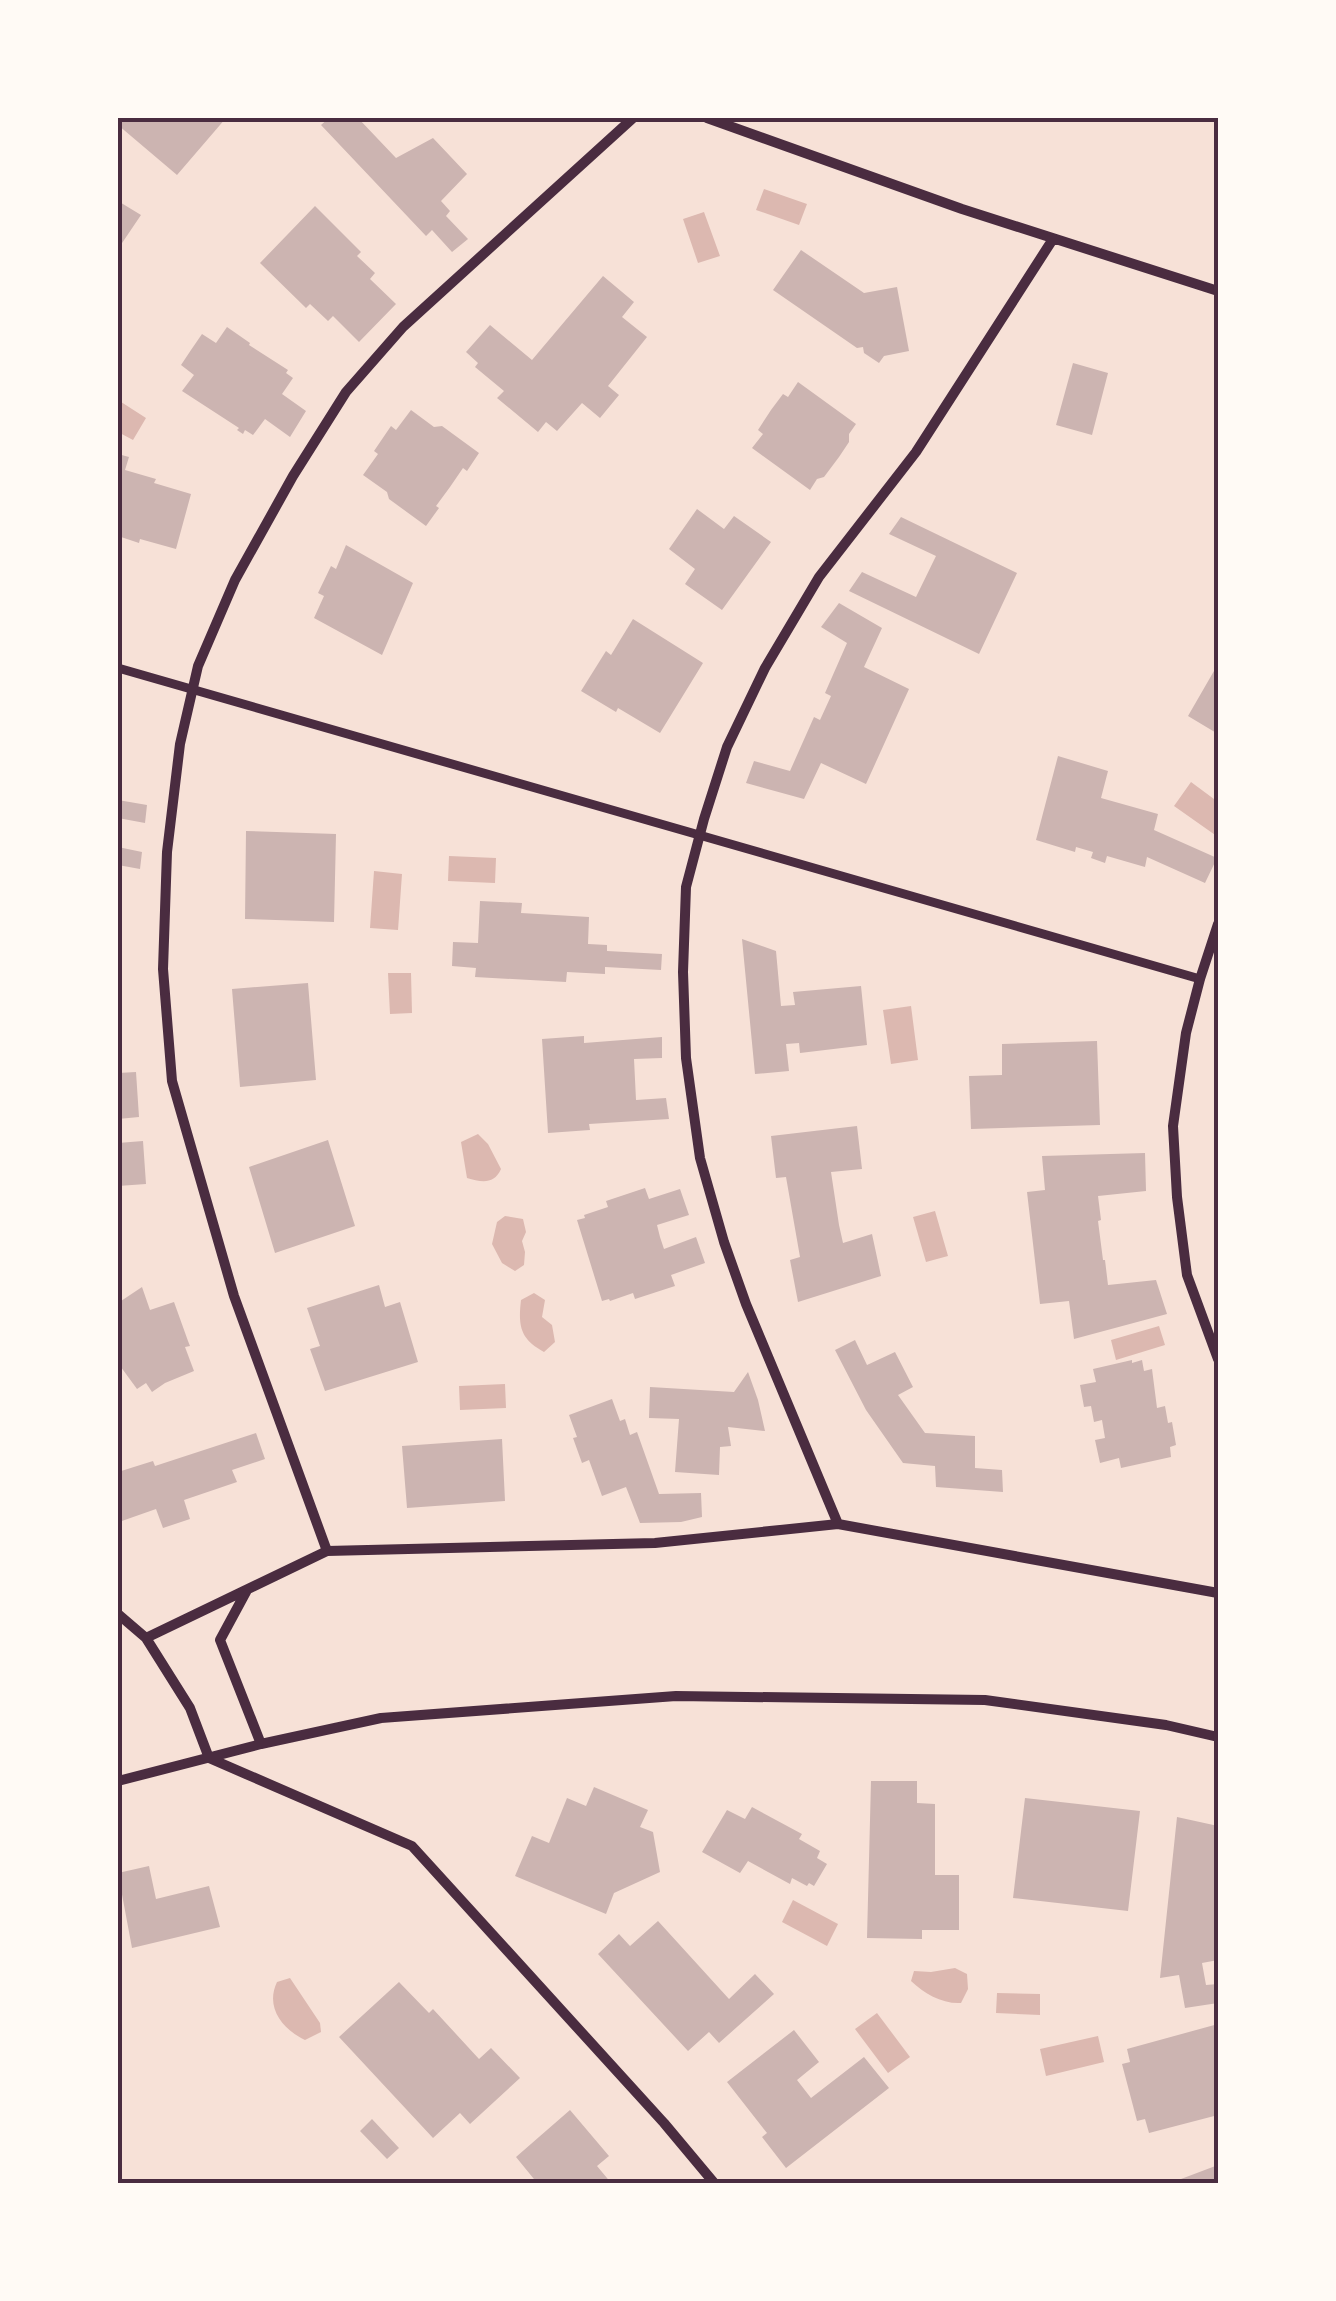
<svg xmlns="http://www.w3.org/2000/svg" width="1336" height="2301" font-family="'Open Sans',sans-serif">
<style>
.water{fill:#dcb8b0}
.building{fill:#ccb4b1}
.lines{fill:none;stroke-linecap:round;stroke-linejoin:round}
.pedestrian{stroke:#4a2c40;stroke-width:9}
.minor{stroke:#4a2c40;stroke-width:10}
.neatline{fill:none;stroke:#4a2c40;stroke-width:4}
</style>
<rect width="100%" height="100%" fill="#f7e1d7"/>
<!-- water -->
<path class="water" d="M764 189 807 204 799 225 756 210Z
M704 212 720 256 698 263 683 219Z
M118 400 146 418 133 440 118 432Z
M1191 782 1218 802V837L1174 806Z
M449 856 496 858 495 883 448 881Z
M374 871 402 874 398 930 370 928Z
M388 973H411L412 1013 390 1014Z
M911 1006 918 1060 891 1064 883 1010Z
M478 1134 488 1144 501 1169C494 1185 481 1182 467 1178L461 1142Z
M935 1211 948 1256 926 1262 913 1217Z
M505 1216 523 1219 526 1232 522 1241 525 1252 524 1265 515 1271 502 1263 492 1244 497 1222Z
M534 1293 545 1300 542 1317 552 1325 555 1342 544 1352C520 1339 518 1326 521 1300Z
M1159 1326 1165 1345 1116 1360 1111 1340Z
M505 1384 506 1408 460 1410 459 1386Z
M793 1900 838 1924 827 1946 782 1922Z
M955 1968 967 1974 968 1989 961 2003C942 2004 925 1994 911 1981L914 1971 931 1972Z
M290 1978 320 2023 321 2032 305 2040C282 2029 265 2007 277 1982Z
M997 1993 1040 1994V2015L996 2013Z
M877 2013 910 2057 888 2073 855 2029Z
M1098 2036 1104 2062 1046 2076 1040 2049Z"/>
<!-- building -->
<path class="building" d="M118 118H170L174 121 177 118H226L177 175 118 125Z
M329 118H358L396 158 433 138 467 174 441 201 450 211 446 216 468 239 452 252 432 230 426 236 321 125Z
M118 201 141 215 118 249Z
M315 206 361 252 357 256 375 273 370 279 396 304 359 342 333 316 328 321 310 304 306 308 260 263Z
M801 250 864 293 897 287 909 351 884 356 879 363 864 353 863 347 857 348 773 290Z
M603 276 634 302 622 317 647 337 608 386 619 395 600 418 582 403 557 431 546 422 538 432 497 398 504 391 475 367 478 363 466 352 490 325 532 360Z
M227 327 250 343 249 345 288 370 286 373 293 378 282 394 306 411 290 437 265 419 253 435 245 430 243 434 237 430 239 428 182 391 194 375 181 365 191 350 202 334 216 343Z
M1073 363 1108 373 1092 435 1056 425Z
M798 382 856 424 849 434V442L839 457 824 477 817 479 810 490 752 448 763 434 758 430 771 410 783 394 788 397Z
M411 410 434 427 442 426 479 453 467 471 463 468 450 487 436 506 439 508 426 526 389 499 387 492 363 475 378 454 374 451 391 426 396 430Z
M118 454 129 457 125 470 156 479 154 483 191 494 176 549 140 539 139 543 118 536Z
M697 509 724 529 734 516 771 542 722 610 685 584 695 569 669 549Z
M901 517 1017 573 979 654 849 591 862 572 916 597 936 556 889 534Z
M346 545 413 583 382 655 314 618 324 596 318 593 331 566 336 569Z
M839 603 882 628 864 667 909 689 866 784 821 763 804 799 746 783 754 761 790 771 814 717 820 720 831 696 825 693 847 643 821 627Z
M633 619 703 663 660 733 618 708 616 712 581 691 606 651 611 655Z
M1218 664V734L1188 716Z
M1058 756 1108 771 1101 798 1158 814 1154 830 1217 858 1205 883 1147 857 1145 867 1107 856 1105 863 1091 858 1093 852 1076 847 1075 852 1036 840Z
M118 800 147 805 145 823 118 818Z
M246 831 336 834 334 922 245 919Z
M118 847 142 852 140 869 118 865Z
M480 901 522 903 521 913 589 917 588 944 607 945V951L662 954 661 970 605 967V974L567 972 566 982 475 977 476 968 452 966 453 942 478 943Z
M742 939 776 951 781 1006 795 1005 793 992 861 986 867 1045 800 1053 799 1043 786 1044 789 1071 755 1074Z
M308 983 316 1080 240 1087 232 989Z
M584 1036V1043L662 1037V1058L634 1059 636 1100 666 1098 669 1119 589 1124 590 1130 548 1133 542 1039Z
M1097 1041 1100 1125 971 1129 969 1076 1002 1075V1044Z
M136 1072 139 1117 118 1119V1073Z
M857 1126 862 1169 831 1172 839 1225 843 1243 872 1234 881 1276 798 1302 790 1260 800 1257 786 1177 776 1178 771 1136Z
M328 1140 355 1226 275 1253 249 1167Z
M143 1141 146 1184 118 1186V1143Z
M1145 1153 1146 1191 1098 1196 1101 1220 1098 1221 1103 1260H1105L1108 1285 1156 1280 1167 1314 1074 1339 1069 1301 1040 1304 1027 1192 1045 1190 1042 1156Z
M645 1188 649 1199 680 1189 689 1215 657 1225 660 1237 664 1249 696 1237 705 1263 671 1275 675 1286 635 1299 633 1293 610 1301 609 1299 602 1301 577 1220 585 1218 584 1215 608 1207 606 1201Z
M379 1285 385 1307 400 1302 418 1362 325 1391 310 1349 320 1346 307 1308Z
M142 1287 150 1310 174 1302 188 1341 190 1346 185 1347 194 1371 165 1383 152 1392 146 1383 137 1389 118 1363V1303Z
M855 1340 867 1365 895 1352 913 1387 898 1395 925 1433 975 1436V1468L1002 1470 1003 1492 936 1487 935 1466 903 1463 866 1410 835 1350Z
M1132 1360V1363L1142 1360 1144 1371 1152 1369 1157 1408 1165 1406 1168 1423 1172 1422 1176 1445 1170 1447 1171 1457 1121 1468 1119 1458 1100 1463 1095 1440 1105 1438 1102 1420 1094 1422 1091 1406 1084 1407 1080 1385 1096 1382 1093 1369Z
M748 1372 758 1400 765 1431 728 1427 731 1446 720 1447 719 1475 675 1472 679 1419 649 1418 650 1387 734 1392Z
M612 1399 620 1421 625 1419 630 1435 637 1432 659 1494 701 1493 702 1517 681 1522 640 1523 626 1487 602 1496 589 1460 582 1463 573 1438 577 1437 569 1415Z
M256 1433 265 1459 232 1470 237 1482 184 1500 190 1519 163 1528 156 1509 119 1522 118 1472 153 1461 155 1466Z
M502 1439 505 1501 407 1508 402 1446Z
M871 1781H917V1803L935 1804V1875H959V1930H922V1939L867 1938Z
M594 1787 648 1810 640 1827 653 1832 660 1872 614 1893 606 1914 515 1876 532 1836 549 1843 567 1798 586 1806Z
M1025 1798 1140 1811 1128 1911 1013 1898Z
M752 1807 802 1834 799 1839 820 1851 817 1858 827 1864 814 1886 809 1883 807 1886 792 1878 790 1884 748 1861 740 1873 702 1852 727 1810 745 1819Z
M1177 1817 1218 1826V1960L1202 1963 1206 1985 1218 1984V2003L1185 2008 1179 1975 1160 1978Z
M149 1866 156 1899 209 1886 220 1927 132 1948 118 1873Z
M658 1921 729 1999 755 1974 774 1994 719 2043 709 2032 688 2051 598 1954 619 1934 630 1946Z
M399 1982 429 2013 433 2009 479 2059 491 2048 520 2078 470 2124 460 2113 433 2138 339 2037Z
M1218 2024V2115L1149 2133 1145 2119 1137 2121 1122 2064 1130 2062 1127 2049Z
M794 2030 819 2062 797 2080 811 2098 864 2057 889 2088 786 2168 762 2137 767 2133 727 2082Z
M570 2110 609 2156 597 2166 612 2184H538L516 2157Z
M372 2119 399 2148 387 2159 360 2131Z
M1218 2165V2184H1183L1181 2179Z"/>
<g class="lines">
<!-- pedestrian -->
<path class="pedestrian" d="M118 668 1200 979"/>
<!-- minor -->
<path class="minor" d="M707 118 962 209 1218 291
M1218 924 1200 979 1186 1033 1173 1126 1177 1197 1187 1275 1218 1359
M838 1524 746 1304 724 1242 700 1158 686 1058 683 972 686 887 704 819 727 747 765 668 819 577 916 452 1053 239
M327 1551 234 1296 172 1081 163 969 167 852 180 744 198 666 235 580 293 476 346 392 403 327 633 118
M247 1590 220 1640 261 1744
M118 1614 146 1638 190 1708 209 1758 412 1846 664 2123 715 2184
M146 1638 327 1551 655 1543 838 1524 1218 1593
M118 1781 261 1744 381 1718 676 1696 985 1700 1166 1725 1218 1737"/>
</g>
<!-- border -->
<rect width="1336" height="2301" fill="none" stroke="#fffaf5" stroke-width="240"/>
<rect x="120" y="120" width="1096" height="2061" class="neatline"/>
</svg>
